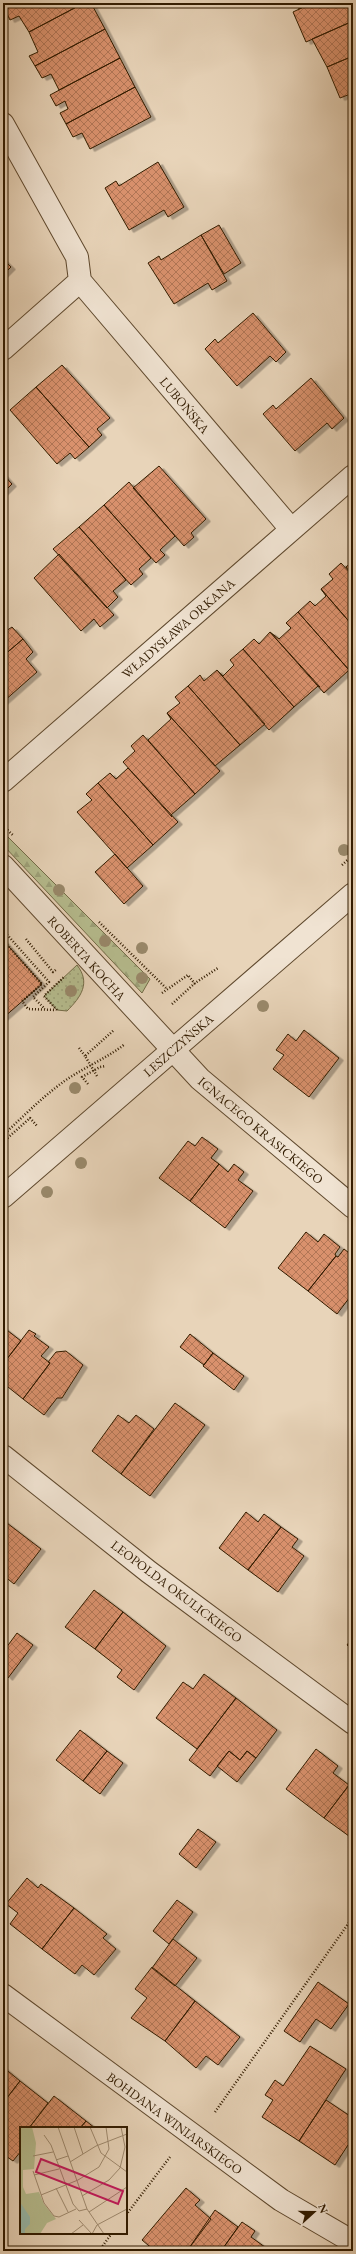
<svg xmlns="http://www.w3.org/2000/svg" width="356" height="2254" font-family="'EB Garamond',serif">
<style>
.grass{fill:url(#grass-dots);stroke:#746c48}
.forest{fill:url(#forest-firs);stroke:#746c48}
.building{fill:url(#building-cross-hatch);stroke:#311b00;filter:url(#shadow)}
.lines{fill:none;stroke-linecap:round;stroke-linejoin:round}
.minor-casing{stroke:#5f492e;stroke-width:24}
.tertiary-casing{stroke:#5f492e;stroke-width:24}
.path{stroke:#311b00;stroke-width:2.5;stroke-dasharray:1 2;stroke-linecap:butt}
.minor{stroke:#f0e3d2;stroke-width:22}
.tertiary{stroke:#f0e3d2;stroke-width:22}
.tree{fill:#99896b}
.labels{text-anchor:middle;stroke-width:3.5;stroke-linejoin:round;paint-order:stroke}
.street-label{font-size:13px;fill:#311b00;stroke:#f0e3d2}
.inset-road{fill:none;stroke:#9f8a6f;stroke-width:1}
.view{fill:#c2185b;fill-opacity:0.15;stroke:#c2185b;stroke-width:2}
.inset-edge{fill:none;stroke:#311b00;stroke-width:2}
</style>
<defs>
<pattern id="grass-dots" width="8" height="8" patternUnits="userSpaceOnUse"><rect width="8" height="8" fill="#b6bd8f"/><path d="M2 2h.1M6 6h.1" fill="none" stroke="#9da27a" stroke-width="1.8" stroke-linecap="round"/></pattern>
<pattern id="forest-firs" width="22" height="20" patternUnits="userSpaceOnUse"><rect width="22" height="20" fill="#b6bd8f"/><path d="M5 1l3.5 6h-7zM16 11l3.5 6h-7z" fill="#9da27a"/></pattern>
<pattern id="building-cross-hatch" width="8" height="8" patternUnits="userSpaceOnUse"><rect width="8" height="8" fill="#d9916d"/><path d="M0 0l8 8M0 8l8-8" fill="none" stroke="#b17657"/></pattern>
<filter id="shadow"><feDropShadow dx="4.5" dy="2.5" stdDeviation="0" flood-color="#0004"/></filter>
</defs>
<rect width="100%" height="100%" fill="#e8d4b9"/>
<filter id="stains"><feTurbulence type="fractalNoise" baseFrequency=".005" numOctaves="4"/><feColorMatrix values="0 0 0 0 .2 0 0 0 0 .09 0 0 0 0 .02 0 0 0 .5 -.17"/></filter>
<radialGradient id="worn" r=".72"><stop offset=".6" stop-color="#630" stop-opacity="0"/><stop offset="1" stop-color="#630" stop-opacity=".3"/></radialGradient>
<!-- grass -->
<path class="grass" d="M77 965C91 983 81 997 67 1011L57 1010 44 996Z"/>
<!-- forest -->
<path class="forest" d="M3 832 150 979 142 993 3 845Z"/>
<!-- building -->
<path class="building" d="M3 3H14L4 8Z
M14 3H84L29 32 19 16 10 20 4 8Z
M84 3H91L105 29 35 66 29 56 38 52 29 32Z
M297 3H312L299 9Z
M312 3H353V21L306 42 293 12Z
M353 21V56L327 67 312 39Z
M105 29 120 58 59 90 51 74 42 78 35 66Z
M353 56V93L340 98 327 67Z
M120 58 135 87 66 124 60 113 68 109 65 101 56 106 50 95Z
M135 87 151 117 90 149 82 133 73 137 66 124Z
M158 162 184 207 168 217 164 210 129 230 105 188 116 181 119 186Z
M219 225 241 263 224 274 201 235Z
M201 235 227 281 212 290 208 283 174 304 148 263 159 256 161 260Z
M3 259 11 267 3 275Z
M253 313 286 352 276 362 270 356 237 386 205 349 215 339 218 343Z
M62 365 110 418 97 429 102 435 89 447 36 387Z
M311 378 344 418 332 429 327 423 295 451 263 414 273 405 276 409Z
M36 387 89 447 75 459 70 453 57 464 10 410Z
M159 466 206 519 191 533 194 537 184 546 133 488Z
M3 474 12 484 3 493Z
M129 482 175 536 160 550 165 555 156 563 104 505Z
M104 505 151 558 139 569 143 574 131 585 79 527Z
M79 527 126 580 113 591 118 597 107 608 53 549Z
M59 554 114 615 100 627 94 619 81 631 34 578Z
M353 561V576L346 567Z
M341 563 353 576V626L321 589 333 579 329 574Z
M321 589 353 626V667L349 670 298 612 310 601 315 606 326 596Z
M298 612 349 670 324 693 270 632 279 639 291 628 286 623Z
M12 627 23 639 3 656V633Z
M270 632 320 687 318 686 294 707 243 649 254 639 259 644Z
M23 639 33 652 26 659 37 672 3 702V656Z
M243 649 294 707 269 730 217 670 223 676 234 665 230 660Z
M217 670 265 724 240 745 188 686 200 675 204 681Z
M188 686 240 745 215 766 167 713 180 703 175 697Z
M167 713 220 771 195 794 148 740 171 719Z
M143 735 195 794 171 815 172 817 123 762 135 751 131 746Z
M128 768 178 822 153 845 98 783 110 773 116 779Z
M98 783 153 845 127 868 77 812 92 800 86 794Z
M115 854 143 886 124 904 95 872Z
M3 940 42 984 3 1018Z
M304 1030 339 1058 309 1097 273 1069 284 1055 276 1050 288 1034 296 1041Z
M202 1137 218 1149 211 1158 219 1164 190 1201 159 1178 188 1141 195 1146Z
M219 1164 228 1172 234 1164 244 1172 238 1180 253 1191 225 1228 190 1201Z
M306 1232 318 1242 324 1234 340 1247 335 1254 336 1256 308 1291 278 1268Z
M344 1249 353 1256V1293L337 1314 308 1291 336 1256 338 1257Z
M3 1327 21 1341 3 1364Z
M29 1330 36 1334 34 1336 49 1347 41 1356 50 1363 23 1399 3 1383V1364Z
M190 1334 213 1353 204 1365 180 1347Z
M66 1351 83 1365 62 1398H57L44 1415 23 1399 50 1363 48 1362 56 1352Z
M213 1353 244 1376 234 1390 203 1366Z
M175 1403 205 1425 150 1496 121 1474Z
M118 1415 129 1423 136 1415 154 1429 121 1474 92 1451Z
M246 1512 258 1522 264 1514 281 1527 248 1570 219 1548Z
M3 1520 41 1549 14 1584 3 1575Z
M281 1527 298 1539 292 1547 304 1556 278 1592 248 1570Z
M94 1590 123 1612 95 1649 65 1627Z
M123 1612 166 1646 134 1690 117 1677 122 1670 95 1649Z
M17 1633 33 1645 8 1678 3 1673V1652Z
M353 1637V1650L347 1645Z
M204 1674 236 1698 197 1749 156 1718 183 1682 193 1689Z
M236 1698 277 1730 256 1758 247 1751 240 1760 229 1751 210 1776 189 1760Z
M80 1730 107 1751 83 1781 56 1760Z
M316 1749 338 1766 333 1773 349 1785 324 1818 286 1789Z
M107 1751 123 1763 100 1794 83 1781Z
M229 1751 240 1760 247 1751 256 1758 237 1782 217 1766Z
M349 1785 353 1788V1839L324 1818Z
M198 1829 216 1842 196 1868 179 1854Z
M27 1878 38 1888 41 1884 74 1908 42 1949 10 1924 18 1913 6 1904Z
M177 1900 193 1912 169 1944 153 1931Z
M74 1908 107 1934 103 1938 116 1949 94 1975 82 1965 75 1974 42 1949Z
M173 1939 197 1958 175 1986 152 1968Z
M152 1967 195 2001 165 2041 131 2018 147 1998 135 1989Z
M318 1982 349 2004 331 2029 316 2019 300 2042 284 2031Z
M195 2001 240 2037 218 2065 206 2056 196 2068 165 2041Z
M310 2046 346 2069 299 2141 262 2117 273 2100 265 2095 275 2080 283 2086Z
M3 2067 20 2081 3 2103Z
M20 2081 48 2103 29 2128H21V2151L13 2161 3 2154V2103Z
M54 2096 86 2121 80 2128H29Z
M326 2100 353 2118V2148L348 2145 335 2165 299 2141Z
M86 2121 95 2128H80Z
M186 2188 200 2200 195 2205 211 2219 187 2251H165L160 2247 155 2251 142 2240Z
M215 2210 238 2227 221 2251H187Z
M242 2222 255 2231 251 2237 269 2250 268 2251H221Z"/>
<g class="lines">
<defs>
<path id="minor" d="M3 124 77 257 80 281 291 529
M3 349 80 281
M3 781 353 476
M3 866 200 1079 353 1207
M3 1456 149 1572 353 1723
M3 1995 281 2200 353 2242"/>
<path id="tertiary" d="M3 1197 353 894"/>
</defs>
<!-- minor casing -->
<use href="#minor" class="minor-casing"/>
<!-- tertiary casing -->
<use href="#tertiary" class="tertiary-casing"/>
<!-- path -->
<path class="path" d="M3 826 14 836
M342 865 353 855
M99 922 167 989
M3 930 49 982 33 997 45 1009
M26 939 53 972 57 969
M3 940 42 984 22 1001 28 1009 56 1010
M162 993 188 975 195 984
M172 1004 195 983 218 968
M57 1010 44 996 64 977
M79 1048 85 1056
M97 1076 85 1056 114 1030
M88 1084 82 1077 100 1067 106 1066
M3 1135C23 1117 43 1096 66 1080 85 1067 107 1058 125 1044
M3 1142 30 1118 37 1126
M215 2112 353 1917
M126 2215 170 2157
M99 2251 112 2233"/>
<!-- minor -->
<use href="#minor" class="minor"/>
<!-- tertiary -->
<use href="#tertiary" class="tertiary"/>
</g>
<!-- trees -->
<g class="tree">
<circle cx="344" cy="850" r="6"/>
<circle cx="59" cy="890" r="6"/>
<circle cx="105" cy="941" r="6"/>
<circle cx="142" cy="948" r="6"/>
<circle cx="142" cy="978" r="6"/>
<circle cx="71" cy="991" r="6"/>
<circle cx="263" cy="1006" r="6"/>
<circle cx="75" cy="1088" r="6"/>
<circle cx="81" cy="1163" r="6"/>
<circle cx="47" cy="1192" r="6"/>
</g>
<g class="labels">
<!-- street labels -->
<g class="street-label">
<text transform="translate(185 405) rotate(50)" y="5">LUBOŃSKA</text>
<text transform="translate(178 628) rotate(-41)" y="5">WŁADYSŁAWA ORKANA</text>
<text transform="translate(87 958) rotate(48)" y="5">ROBERTA KOCHA</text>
<text transform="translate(178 1045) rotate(-41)" y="5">LESZCZYŃSKA</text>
<text transform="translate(261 1130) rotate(40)" y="5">IGNACEGO KRASICKIEGO</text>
<text transform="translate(177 1591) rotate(37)" y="5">LEOPOLDA OKULICKIEGO</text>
<text transform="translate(175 2123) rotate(36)" y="5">BOHDANA WINIARSKIEGO</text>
</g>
</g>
<!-- overview -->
<g transform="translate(20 2127)">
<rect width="107" height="107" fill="#e8d4b9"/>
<path d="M0 60H3L6 67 19 65 24 77 36 92 27 96 20 107H0Z" fill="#b6bd8f"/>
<path d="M0 0H12L16 16 14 42 3 43V60H0Z" fill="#b6bd8f"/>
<path d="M0 75 10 90V97L5 102V107H0Z" fill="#98b9a9"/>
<path class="inset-road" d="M38 0 67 82 84 107M54 0 63 27M70 0 81 26 107 45M24 8 31 18 53 77 59 84 67 82M13 29 33 25M36 33 48 29M50 35 76 19 107 7M13 44 24 76 34 89 39 90 56 82M14 48 39 42M36 61 48 85M21 68 58 53 79 40 89 22 86 0M62 69 89 53 100 41 105 20 101 0M69 85 107 60M59 93 72 107 77 98 107 82M51 107 63 98"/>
<path class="view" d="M21 32 103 64 98 77 16 45Z"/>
<rect width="107" height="107" class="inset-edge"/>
</g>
<!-- margin -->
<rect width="356" height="2254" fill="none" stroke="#e8d4b9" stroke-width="16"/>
<rect x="4" y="4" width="348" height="2246" fill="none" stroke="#311b00" stroke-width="2"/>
<rect x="8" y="8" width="340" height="2238" fill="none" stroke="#311b00"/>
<!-- north arrow -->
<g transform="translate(314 2212) rotate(69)" stroke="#f0e3d2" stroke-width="3" paint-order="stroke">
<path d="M0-3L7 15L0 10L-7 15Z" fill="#311b00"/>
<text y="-6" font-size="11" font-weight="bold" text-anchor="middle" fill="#311b00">N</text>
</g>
<rect width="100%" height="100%" filter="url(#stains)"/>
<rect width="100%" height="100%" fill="url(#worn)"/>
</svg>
